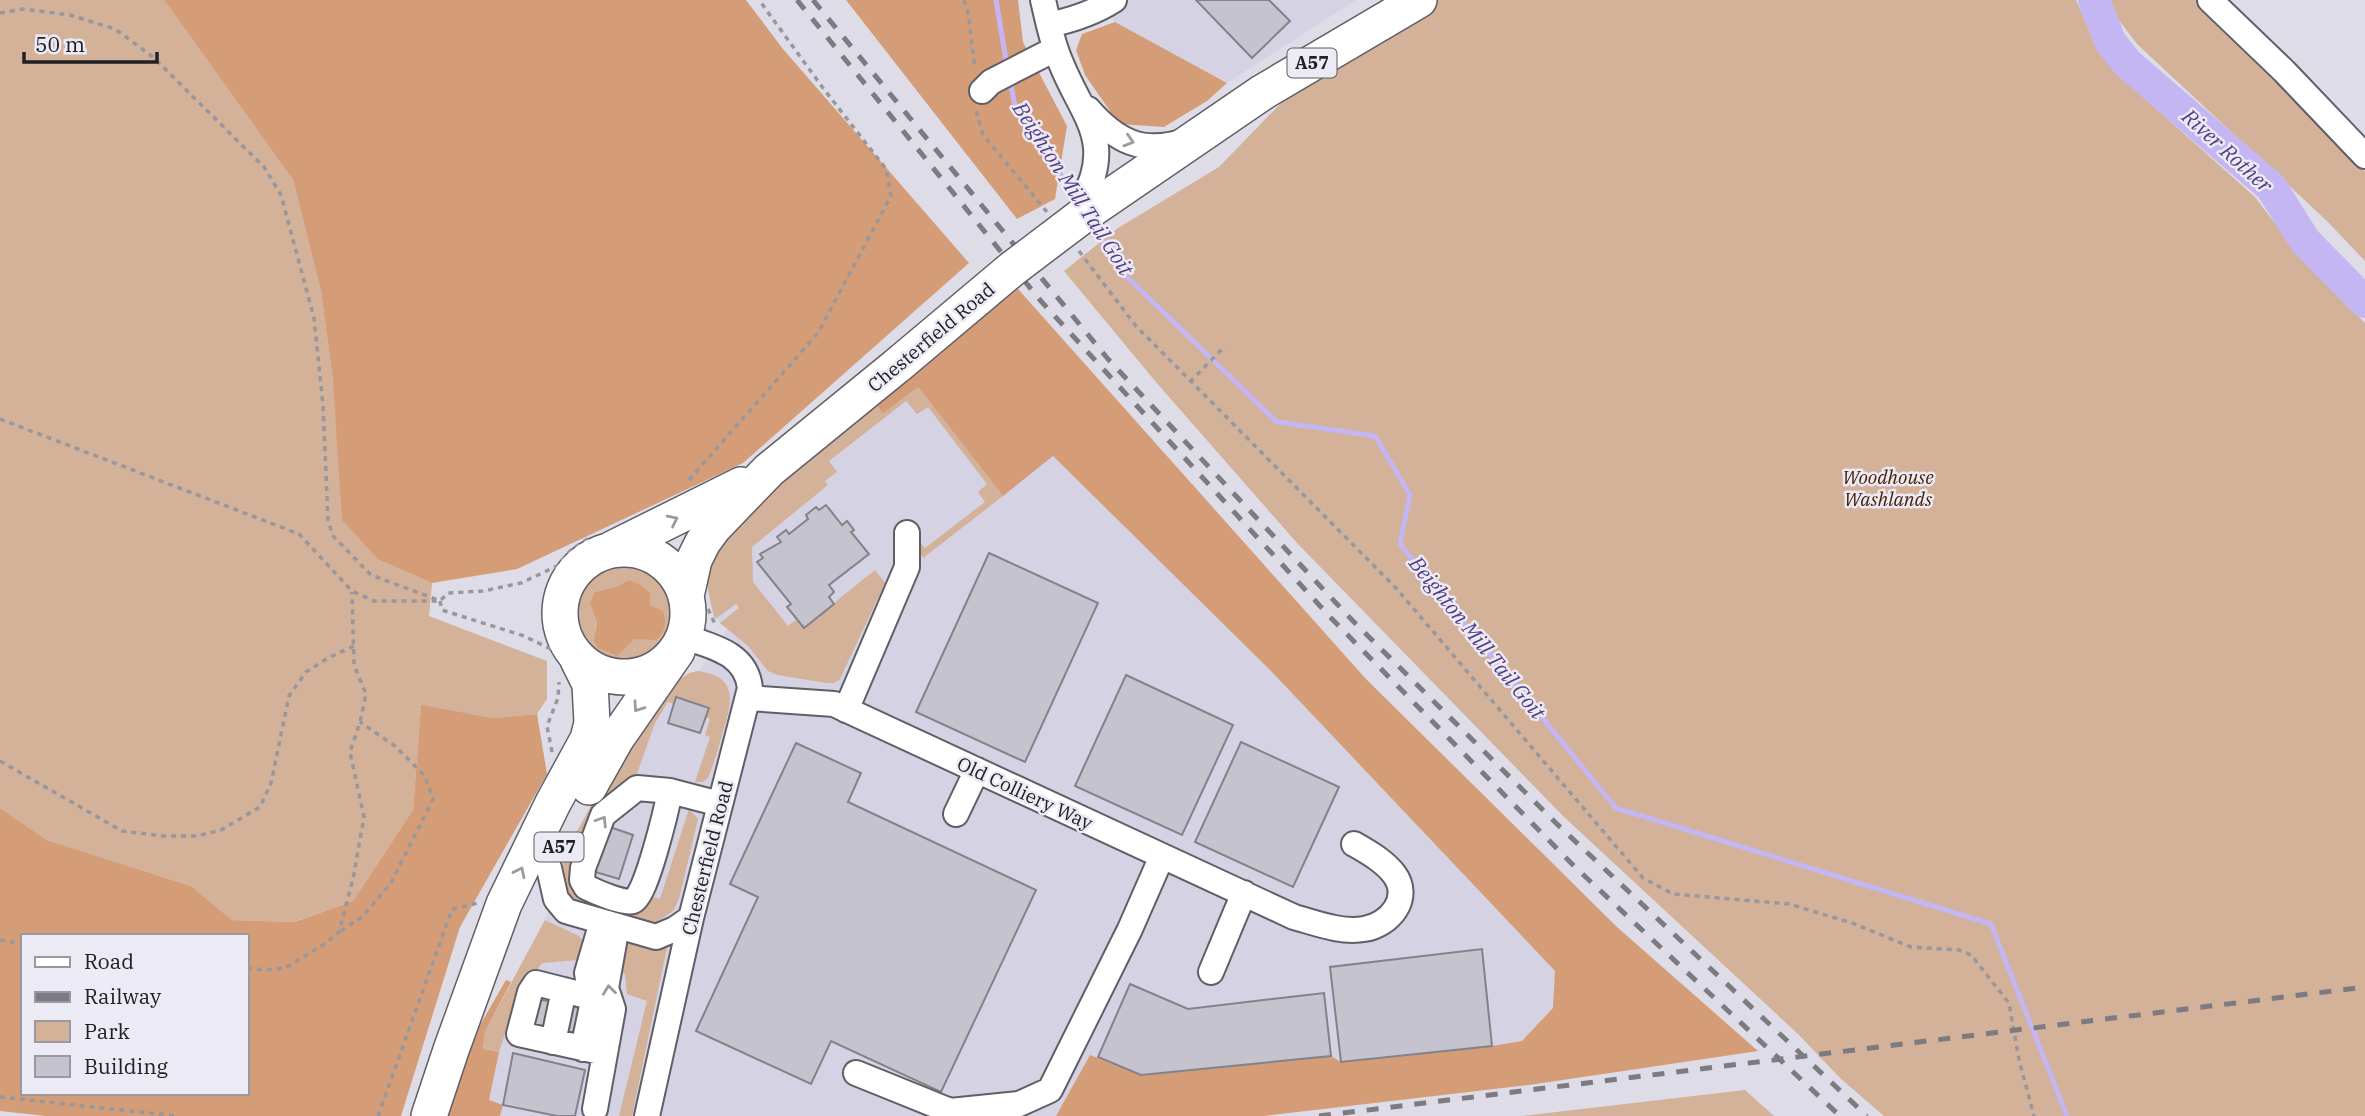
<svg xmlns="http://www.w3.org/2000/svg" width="2365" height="1116" font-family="'IBM Plex Serif',serif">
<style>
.built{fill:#d5d2e3}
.green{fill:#d4b199;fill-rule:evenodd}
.forest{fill:#d59d77;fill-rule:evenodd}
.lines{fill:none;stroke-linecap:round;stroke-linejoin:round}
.stream{stroke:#c3b6f2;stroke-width:5}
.river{stroke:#c3b6f2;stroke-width:32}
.building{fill:#c5c3cd;stroke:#83828b;stroke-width:2}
.minor-casing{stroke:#605e67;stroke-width:28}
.highway-casing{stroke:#605e67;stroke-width:38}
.path{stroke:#97979e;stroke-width:3.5;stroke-dasharray:5 5;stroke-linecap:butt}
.minor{stroke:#fff;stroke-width:24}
.highway{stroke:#fff;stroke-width:35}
.rail{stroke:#7c7b82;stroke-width:5;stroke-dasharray:12 12;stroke-linecap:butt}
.highway-bridge-casing{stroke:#605e67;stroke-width:38;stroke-linecap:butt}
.highway-bridge{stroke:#fff;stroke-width:35}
.oneway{stroke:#9b9b9c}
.labels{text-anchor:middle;stroke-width:5;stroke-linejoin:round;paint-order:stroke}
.shield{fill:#eceaf4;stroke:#5d5d62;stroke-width:2}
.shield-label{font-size:18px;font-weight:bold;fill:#202023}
.street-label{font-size:19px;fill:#202023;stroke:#eceaf4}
.park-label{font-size:19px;font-style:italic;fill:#462204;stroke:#eceaf4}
.water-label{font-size:21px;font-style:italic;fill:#513d84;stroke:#eceaf4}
</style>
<rect width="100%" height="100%" fill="#dedde7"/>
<!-- built -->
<path class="built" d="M1098 0H1356L1227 83 1115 22Z
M918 387 1003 496 1053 455 1271 671 1555 971 1554 1008 1522 1041 1492 1046 1341 1062 1331 1056 1141 1075 1090 1055 1056 1116H469L511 982 545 920 575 835 689 673 699 671 727 629 714 617 710 605 707 585 713 558 720 548Z"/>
<!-- green -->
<path class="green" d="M0 0H164L293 180 321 292 333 380 379 560 432 583 429 616 547 661V699L537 714 493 718 421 706 413 810 353 901 293 922 232 920 191 886 47 840 0 808Z
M1381 0H2076L2099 51 2135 90 2255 197 2305 263 2365 323V1116H1884L1840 1078 1799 1035 1564 817 1297 543 1155 381 1064 271 1118 228 1219 167Z
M2110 0H2200L2365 172V261L2328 222 2137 44 2118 19Z
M918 387 1003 496 923 558 921 555 917 558 916 538 925 548 985 502 978 492 987 484 928 407 917 414 906 401 829 461 837 472 825 481 828 485 752 547 753 582 788 626 797 619 804 627 875 570 885 583 840 679 834 683H827L777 675 768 671 748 646 720 623 739 608 736 604 717 618 714 617 707 585 709 568 739 516 876 404 883 414Z
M621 565C710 573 674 687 608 663 594 658 583 649 577 635 563 599 586 572 621 565ZM628 580 650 605 649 639H635L618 656 595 630 597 621 595 592 618 586Z
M698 671C741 677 731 704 722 735 718 749 714 764 708 778L703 782H695L710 737 705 735 710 719 706 717 708 708 677 697 674 704 668 702 655 723 634 782 596 817 591 897 640 911 650 896 660 899 689 809 698 819 679 899 673 911 650 926 576 903C566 893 561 878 563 864 566 851 574 836 581 824 607 774 644 728 677 681L689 673Z
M545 920 579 936 582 940 578 960 542 963 517 997 499 1052 483 1049 485 1032Z
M625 942 645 945 668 943 632 1116H619L647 1001 627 994 625 974 619 969Z
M1745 1090 1774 1116H1522Z"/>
<!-- forest -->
<path class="forest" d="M164 0H746L783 49 969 263 743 463 517 569 432 583 379 560 342 520 333 380 321 292 293 180Z
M846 0H1018L1023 42 1067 126 1055 199 1017 219Z
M1115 22 1227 83 1207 101 1164 127 1119 124 1085 75 1076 50 1082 34Z
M1018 289 1366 679 1617 927 1758 1051 1529 1085 1264 1116H1056L1090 1055 1141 1075 1331 1056 1341 1062 1492 1046 1522 1041 1553 1008 1555 971 1271 671 1053 456 1003 496 918 387 883 414 876 404Z
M628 580 639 584 650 593V605L663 611C667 624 665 632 656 640L635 639 618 656 598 648 594 641 597 621 590 603 595 592 618 586Z
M421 705 493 718 537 714 547 774 460 927 401 1116H46L0 1111V808L47 840 191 886 232 920 294 922 353 901 413 810ZM23 936H247V1093H23Z
M506 980 511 982 485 1032 483 1049 499 1052 489 1100 503 1105 500 1116H445L468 1046Z"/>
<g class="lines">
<!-- stream -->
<path class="stream" d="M996 0 1007 66
M1010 79 1014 102 1076 198
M1092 223 1126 276 1277 422 1375 436 1410 495 1400 544 1616 808 1991 924 2067 1116"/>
<!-- river -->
<path class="river" d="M2094 0 2110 41 2127 63 2271 187 2305 241 2365 302"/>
</g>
<!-- building -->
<path class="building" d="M1196 0H1269L1290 21 1252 58Z
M826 505 842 525 847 521 854 530 851 532 869 554 829 585 834 592 829 597 834 604 804 628 787 607 791 604 757 562 763 558 760 554 781 542 777 537 786 530 789 534 808 519 806 515 816 507 819 510Z
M989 553 1098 603 1025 762 916 712Z
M1126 675 1233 725 1182 835 1075 786Z
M676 697 709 708 700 733 668 723Z
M1241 742 1339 787 1293 887 1195 842Z
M796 743 861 773 848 802 1036 890 941 1092 831 1041 811 1084 696 1031 758 897 730 884Z
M604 825 633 835 619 879 589 870Z
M1482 949 1492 1046 1341 1062 1330 967Z
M1130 984 1188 1009 1324 993 1331 1056 1141 1075 1098 1057Z
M524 996 598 1012 590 1044 517 1028Z
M513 1053 585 1070 575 1116H557L503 1105Z"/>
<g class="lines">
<defs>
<path id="minor" d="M1043 0C1048 21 1052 43 1061 63 1082 116 1115 140 1083 200
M2210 0 2284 71 2365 156
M1049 25C1072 20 1094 13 1114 0
M982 91 991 82 1055 49
M1088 109C1116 141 1142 155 1185 141
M749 698 834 704 1294 917C1316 923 1341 933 1364 929 1390 925 1412 898 1394 874 1384 861 1368 852 1354 844
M846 710 907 567V533
M670 791 637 788 603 815 583 868 582 880 586 887C596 892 623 904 633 901 646 897 667 807 670 791L720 804
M956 814 977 770
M549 868 556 899 566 911 656 937 675 929 691 918
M1211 972 1244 893
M591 997 536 983 530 992 519 1034 605 1053
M553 1042 564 990
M583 1049 592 1006 587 973 602 922
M856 1073 950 1111 1019 1104 1050 1090 1130 929 1162 856
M595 1109 613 1009 606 988 617 926
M647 1116 691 918 750 688C746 653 713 647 685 637"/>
<path id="highway" d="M1086 213 1263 92 1419 0
M560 613a64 64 0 1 1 128 0a64 64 0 1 1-128 0Z
M612 549 741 485
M686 596 694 560 703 542 714 527 769 470 899 364
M589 787 616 739 677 651
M429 1116 451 1050 504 904 553 803 588 739 592 723 590 684 578 660"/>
</defs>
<!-- minor casing -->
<use href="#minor" class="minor-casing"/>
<!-- highway casing -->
<use href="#highway" class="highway-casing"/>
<!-- path -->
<path class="path" d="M964 0 968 12 975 69
M0 13 23 9 70 15 115 29 153 57 264 167 281 195 314 318 323 405 328 520 333 536 371 575 438 600
M976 111 983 135 1047 212
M1079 251 1135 325 1396 588 1643 878 1673 894 1789 904 1852 923 1911 947 1959 950 1971 955 2009 1003 2019 1060 2034 1116
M1190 382 1225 346
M0 419 299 534 352 591 374 601H440L448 593 483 591 521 583 557 566 572 549 589 538
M689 480 818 333 891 196 886 169 823 88 759 0
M440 601 442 610 524 636 553 650 554 653
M708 609 715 624
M552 752 547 726 558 698 559 682
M0 761 122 831 164 836H197L221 830 260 807 271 783 289 696 306 672 328 658 354 646
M341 931 363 916 391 883 433 799 425 776 395 746 360 722
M0 940 23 944
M247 968 265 970 285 968 323 945 339 932 353 879 364 817 350 752 360 722 366 694 354 665 352 592
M0 1097 177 1116
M378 1116 452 909 478 903"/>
<!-- minor -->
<use href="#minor" class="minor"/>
<!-- highway -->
<use href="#highway" class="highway"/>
<!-- rail -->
<path class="rail" d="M797 0 1040 300 1332 619 1574 866 1840 1116
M813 0 1108 359 1352 620 1558 825 1867 1116
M1319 1116 2365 987"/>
<defs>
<path id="highway-bridge" d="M899 364 1012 269 1086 213"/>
</defs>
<!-- highway-bridge casing -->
<use href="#highway-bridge" class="highway-bridge-casing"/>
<!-- highway-bridge -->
<use href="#highway-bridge" class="highway-bridge"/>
</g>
<!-- one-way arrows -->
<defs><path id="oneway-chevron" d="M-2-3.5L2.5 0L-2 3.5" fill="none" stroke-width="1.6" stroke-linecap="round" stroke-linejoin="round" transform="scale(1.75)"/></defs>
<g class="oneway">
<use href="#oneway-chevron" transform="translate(1129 141) rotate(17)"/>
<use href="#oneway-chevron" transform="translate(673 520) rotate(-26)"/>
<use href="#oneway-chevron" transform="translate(638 707) rotate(125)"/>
<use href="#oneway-chevron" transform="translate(602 821) rotate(-58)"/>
<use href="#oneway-chevron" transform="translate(520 872) rotate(-64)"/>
<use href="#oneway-chevron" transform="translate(609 990) rotate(-97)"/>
</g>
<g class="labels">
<!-- shield labels -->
<g class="shield">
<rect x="1287.5" y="48.5" width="49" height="29" rx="5"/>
<rect x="534.5" y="832.5" width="49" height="29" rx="5"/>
</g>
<g class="shield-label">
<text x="1312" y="69">A57</text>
<text x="559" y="853">A57</text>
</g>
<!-- street labels -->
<g class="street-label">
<text transform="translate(931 337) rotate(-40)" y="7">Chesterfield Road</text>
<text transform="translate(1025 793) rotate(25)" y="7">Old Colliery Way</text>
<text transform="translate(707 858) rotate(-76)" y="7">Chesterfield Road</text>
</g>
<!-- park labels -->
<g class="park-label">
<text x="1888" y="484">Woodhouse<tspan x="1888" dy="22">Washlands</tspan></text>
</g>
<!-- water labels -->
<g class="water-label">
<text transform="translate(2227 151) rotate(42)" y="7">River Rother</text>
<text transform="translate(1073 189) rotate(57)" y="7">Beighton Mill Tail Goit</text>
<text transform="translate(1477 638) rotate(51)" y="7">Beighton Mill Tail Goit</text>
</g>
</g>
<!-- legend -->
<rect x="21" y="934" width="228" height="161" fill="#eceaf4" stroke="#9a99a0" stroke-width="2"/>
<rect x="35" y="957" width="35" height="10" fill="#ffffff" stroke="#9a99a0" stroke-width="2"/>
<text x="84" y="969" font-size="21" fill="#202023">Road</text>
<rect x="35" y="992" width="35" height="10" fill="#7c7b82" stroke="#9a99a0" stroke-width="2"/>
<text x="84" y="1004" font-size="21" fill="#202023">Railway</text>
<rect x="35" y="1021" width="35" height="21" fill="#d4b199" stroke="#9a99a0" stroke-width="2"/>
<text x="84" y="1039" font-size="21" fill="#202023">Park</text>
<rect x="35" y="1056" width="35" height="21" fill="#c5c3cd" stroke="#9a99a0" stroke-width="2"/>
<text x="84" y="1074" font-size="21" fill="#202023">Building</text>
<!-- scale -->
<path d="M24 52v10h133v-10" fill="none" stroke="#202023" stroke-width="3.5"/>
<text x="35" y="52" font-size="21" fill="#202023" stroke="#eceaf4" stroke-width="5" paint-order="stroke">50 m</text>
</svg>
